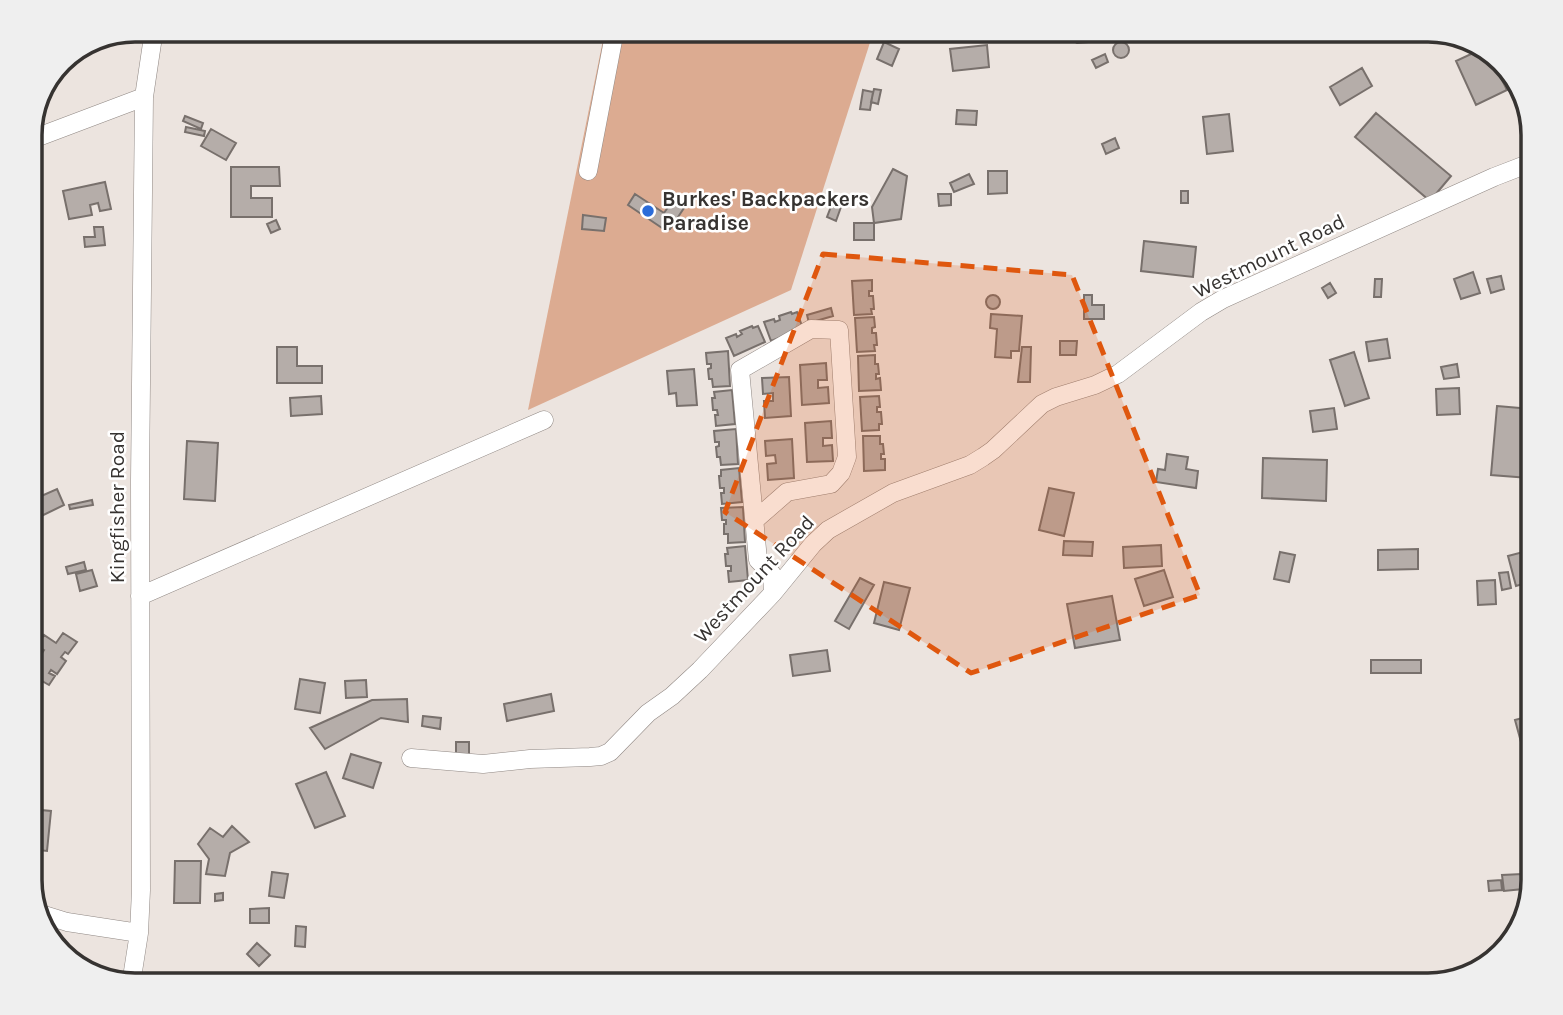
<svg xmlns="http://www.w3.org/2000/svg" width="1563" height="1015" font-family="Karla,sans-serif">
<style>
.green{fill:#dcab91}
.building{fill:#b5ada9;stroke:#78706c;stroke-width:2}
.lines{fill:none;stroke-linecap:round;stroke-linejoin:round}
.minor-casing{stroke:#908884;stroke-width:19}
.minor{stroke:#fff;stroke-width:18}
.marked{fill:#df570e;fill-opacity:0.2;stroke:#df570e;stroke-width:5;stroke-dasharray:14 9;stroke-linejoin:round}
.poi-dot{fill:#2b6cd9;stroke:#fff;stroke-width:2.5}
.labels{text-anchor:middle;stroke-width:5;stroke-linejoin:round;paint-order:stroke}
.poi-label{font-size:21px;font-weight:bold;fill:#363331;stroke:#fff;text-anchor:start}
.street-label{font-size:21px;fill:#363331;stroke:#fff}
.rim{fill:none;stroke:#363331;stroke-width:3.5}
</style>
<rect width="100%" height="100%" fill="#ece4df"/>
<!-- green -->
<path class="green" d="M605 30H874L791 290 528 410Z"/>
<!-- building -->
<path class="building" d="M1069 30H1093V35L1088 42 1077 43 1071 39Z
M884 42 899 49 892 66 877 59Z
M1113 50a8 8 0 1 1 16 0a8 8 0 1 1-16 0Z
M987 45 989 67 953 71 950 49Z
M1486 47 1507 90 1476 105 1456 61Z
M1105 54 1108 62 1096 68 1092 60Z
M1362 68 1372 86 1340 105 1330 87Z
M874 89 881 90 878 104 871 102Z
M863 90 873 92 870 110 860 109Z
M957 110 977 111 976 125 956 124Z
M1376 113 1451 176 1430 201 1355 137Z
M1229 114 1233 151 1207 154 1203 117Z
M185 116 203 123 201 129 183 121Z
M186 127 205 131 204 136 185 132Z
M211 129 236 143 226 160 201 146Z
M1115 138 1119 148 1106 154 1102 144Z
M231 167H279L280 186H251V198H272V217H231Z
M893 169 907 176 901 219 874 223 872 207Z
M988 171H1007V193L988 194Z
M969 174 974 184 954 192 950 183Z
M105 182 111 209 100 211 98 203 90 205 92 215 69 219 63 191Z
M1181 191H1188V203H1181Z
M635 194 664 213 673 200 684 208 670 229 665 230 628 205Z
M938 194H951V205L939 206Z
M832 204 841 207 836 221 827 217Z
M583 215 606 218 604 231 582 229Z
M276 220 280 229 271 233 267 224Z
M854 223H874V240H854Z
M94 227H103L105 245 85 247 84 237H95Z
M1144 241 1196 247 1193 277 1141 271Z
M1473 272 1480 293 1461 299 1454 279Z
M1501 276 1504 289 1491 293 1487 279Z
M1375 279H1382L1381 297H1374Z
M872 280V291H869V296H873L874 309H871L872 314 854 315 852 281Z
M1330 283 1336 293 1328 298 1322 288Z
M986 302a7 7 0 1 1 14 0a7 7 0 1 1-14 0Z
M1084 295H1092V305H1104V319H1084Z
M831 308 833 316 809 323 807 315Z
M791 312 792 314 797 312 803 329 771 341 764 322 774 319 775 322 780 320 779 316Z
M991 314 1022 316 1019 351H1011V358L995 357 997 329 990 328Z
M874 317 875 327 872 328V333H876L877 345H874L875 351 857 352 855 318Z
M752 326 753 328 758 326 765 342 734 356 726 338 736 334 737 337 742 334 740 331Z
M1387 339 1390 358 1369 361 1366 342Z
M1060 341H1077L1076 355H1060Z
M277 347H297V366H322V383H277Z
M1022 347H1031L1030 382H1018Z
M728 351 730 386 713 387 712 379H709L708 369 711 368V364H707L706 353Z
M1354 352 1369 398 1345 406 1330 360Z
M875 355V364H878L879 374H876V379L880 378 881 390 859 391 858 356Z
M826 363 827 380H818V388L828 387 829 403 802 405 800 365Z
M1457 364 1459 377 1444 379 1441 367Z
M694 369 697 405 677 406 676 393 669 394 667 371Z
M789 377 791 416 765 418 764 401H773V393L763 394 762 378Z
M1459 388 1460 414 1437 415 1436 389Z
M732 390 735 424 716 426 715 415H718L717 410H713L712 398H715L714 392Z
M321 396 322 414 291 416 290 398Z
M879 396 880 407H877V412H881L882 424H879V430L862 431 860 397Z
M1497 406 1533 409V432L1529 478 1491 475Z
M1334 408 1337 429 1313 432 1310 411Z
M831 421 832 438H823V446L832 445 833 461 807 462 805 423Z
M736 429 738 464 721 465 720 457H717L716 447 719 446V442H715L714 431Z
M863 436H880V444H883L884 454H881V459H885V470L864 471Z
M792 439 794 478 768 480 767 464 776 463 775 455 766 456 765 441Z
M187 441 218 443 215 501 184 499Z
M1167 454 1188 457 1186 469 1198 471 1196 488 1156 482 1158 469 1165 470Z
M1263 458 1327 460 1326 501 1262 498Z
M739 468 742 502 722 504 721 493H724V488H720L719 476H721V470Z
M1049 488 1074 493 1064 536 1039 530Z
M57 489 64 505 33 520 30 512V501Z
M92 500 93 505 70 509 69 505Z
M743 507 745 542 728 543V534H724V524H726V520H722L721 508Z
M1533 540V581L1516 586 1508 556 1527 551 1526 541Z
M1064 541 1093 542 1092 556 1063 555Z
M1161 545 1162 566 1124 568 1123 547Z
M745 546 748 580 729 582 728 571H731V566H726L725 554H728L727 548Z
M1418 549V569L1378 570V550Z
M1280 552 1295 555 1289 582 1274 579Z
M84 562 86 570 68 574 66 567Z
M92 570 97 586 80 591 76 574Z
M1164 570 1173 597 1144 606 1135 579Z
M1508 572 1511 588 1502 590 1499 573Z
M860 578 874 585 849 629 835 621Z
M1495 580 1496 604 1478 605 1477 581Z
M884 582 910 588 899 630 874 623Z
M1112 596 1120 640 1075 648 1067 604Z
M63 633 77 642 68 654 65 652 61 657 66 661 57 674 51 670 49 673 55 676 49 685 42 681 35 692 30 689V672L44 650 37 646 44 635 56 643Z
M827 650 830 671 793 676 790 655Z
M1371 660H1421V673H1371Z
M300 679 325 683 320 713 295 709Z
M366 680 367 697 346 698 345 681Z
M551 694 554 711 507 721 504 704Z
M407 699 408 722 381 718 325 749 310 728 372 700Z
M1533 715V774L1530 775 1515 720Z
M423 716 441 718 440 729 422 726Z
M456 742H469V757H456Z
M351 754 381 763 373 788 343 778Z
M326 772 345 816 315 828 296 784Z
M30 809 51 811 47 851 30 849Z
M232 826 249 842 230 853 225 876 206 874 209 859 198 844 210 828 223 837Z
M175 861H201L200 903H174Z
M1533 871 1532 886H1527L1526 872Z
M272 872 288 874 284 898 269 896Z
M1522 874 1523 889 1504 891 1502 875Z
M1501 880 1502 890 1489 891 1488 881Z
M223 893V900L215 901V894Z
M269 908V923H250V909Z
M296 926 306 927 305 947 295 946Z
M257 943 270 955 259 966 247 954Z"/>
<g class="lines">
<defs>
<path id="minor" d="M30 140 144 97
M588 171 615 30
M755 520 787 492 831 484 841 473 847 457 839 330 811 329 740 370 758 560 772 574 773 593
M140 596 544 420
M411 758 483 764 530 759 590 757 601 756 610 752 648 713 672 696 700 670 773 593 813 544 828 530 893 493 970 465 983 457 993 450 1042 404 1056 397 1095 385 1118 374 1201 312 1223 299 1494 177 1533 162
M38 913 67 922 139 933
M131 984 139 933 141 890 140 480 144 97 154 30"/>
</defs>
<!-- minor casing -->
<use href="#minor" class="minor-casing"/>
<!-- minor -->
<use href="#minor" class="minor"/>
</g>
<!-- marked area -->
<path class="marked" d="M823 254 1072 275 1200 595 971 673 725 512Z"/>
<!-- markers -->
<circle class="poi-dot" cx="648" cy="211" r="7"/>
<g class="labels">
<!-- poi labels -->
<g class="poi-label">
<text x="662" y="206">Burkes' Backpackers<tspan x="662" dy="24">Paradise</tspan></text>
</g>
<!-- street labels -->
<g class="street-label">
<text transform="translate(1269 256) rotate(-26)" y="7">Westmount Road</text>
<text transform="translate(117 507) rotate(-90)" y="7">Kingfisher Road</text>
<text transform="translate(754 579) rotate(-47)" y="7">Westmount Road</text>
</g>
</g>
<!-- crop -->
<path d="M0 0H1563V1015H0ZM135 42H1428A93 93 0 0 1 1521 135V880A93 93 0 0 1 1428 973H135A93 93 0 0 1 42 880V135A93 93 0 0 1 135 42Z" fill="#efefef" fill-rule="evenodd"/>
<path class="rim" d="M135 42H1428A93 93 0 0 1 1521 135V880A93 93 0 0 1 1428 973H135A93 93 0 0 1 42 880V135A93 93 0 0 1 135 42Z"/>
</svg>
